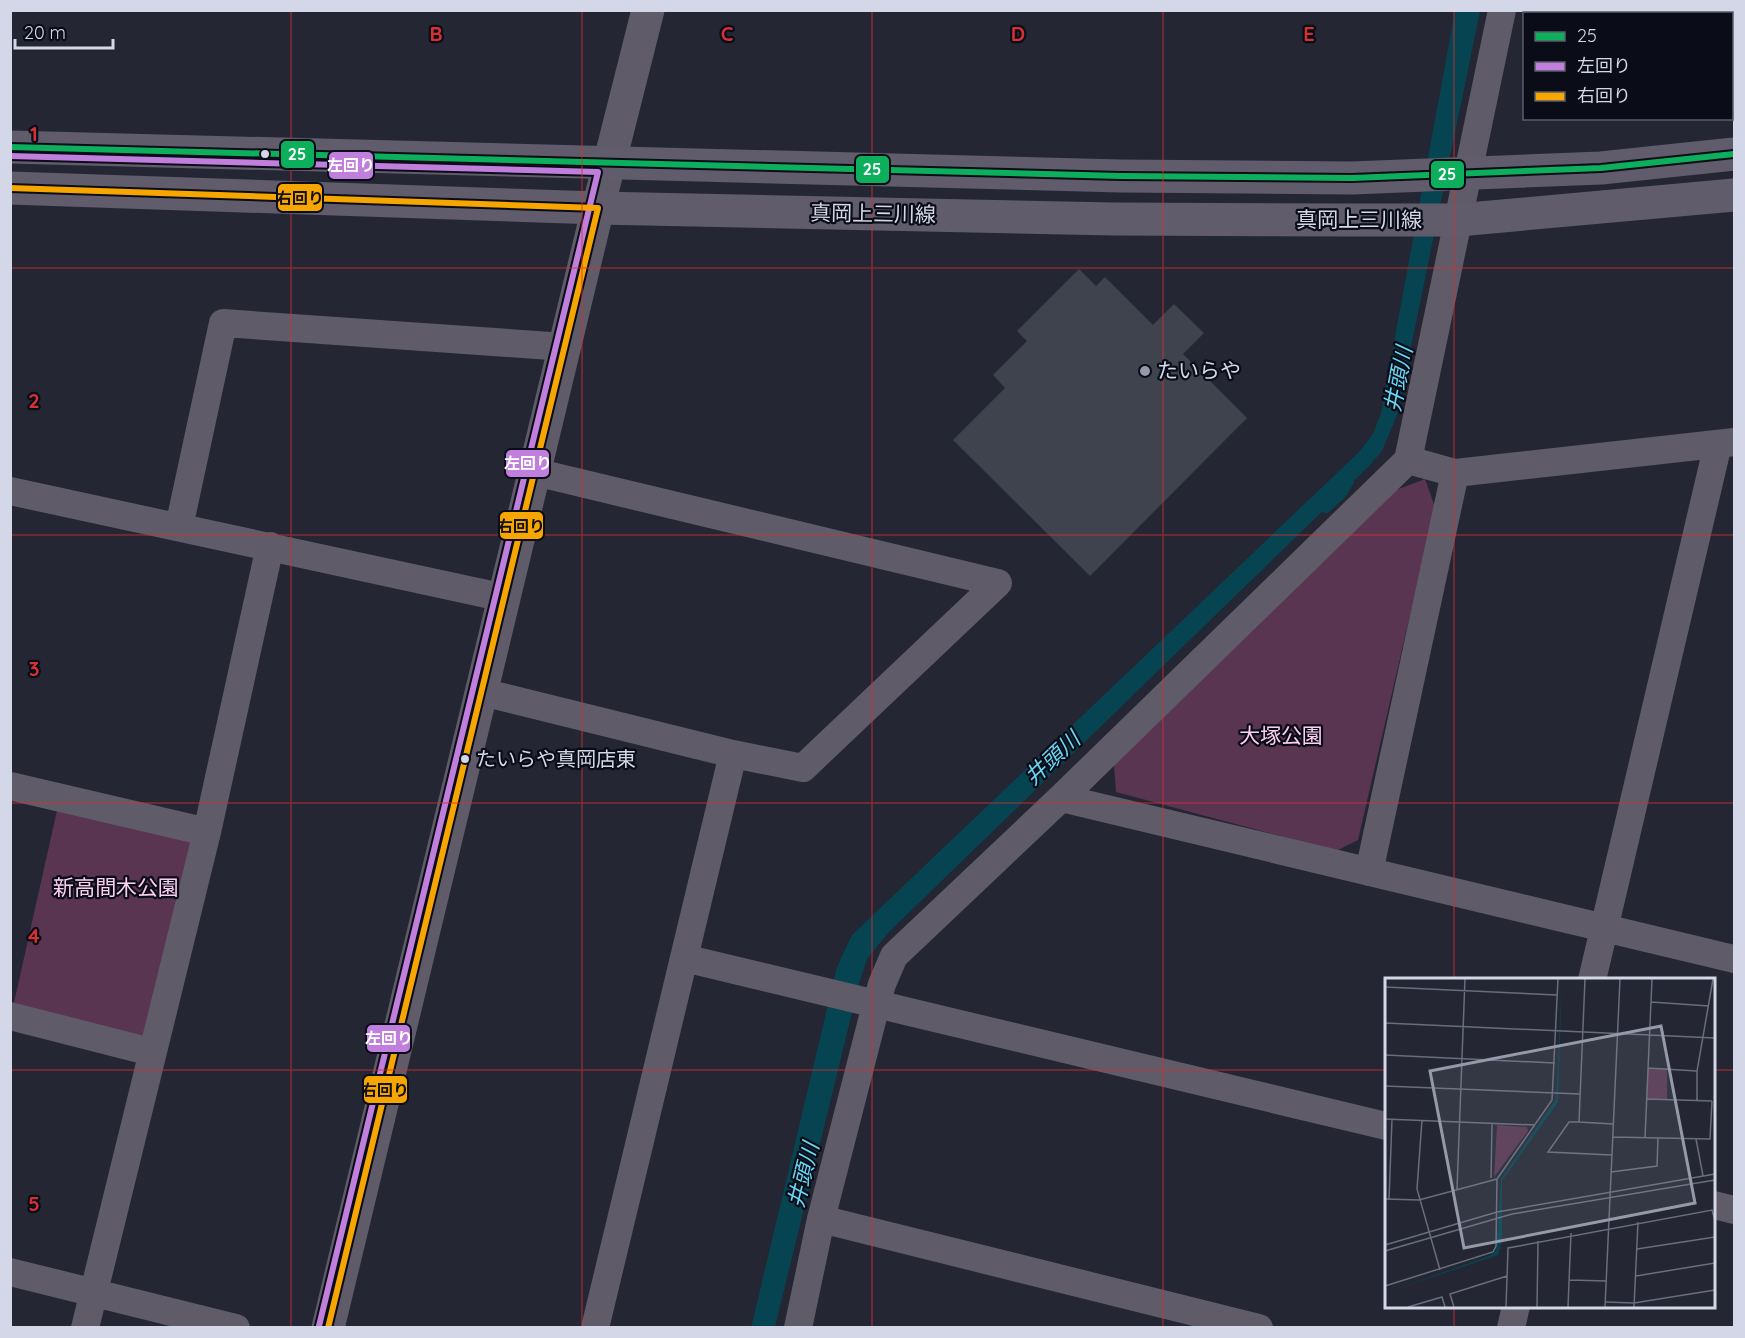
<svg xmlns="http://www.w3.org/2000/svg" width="1745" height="1338" font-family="Quicksand,'Noto Sans JP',sans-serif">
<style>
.green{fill:#593552}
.water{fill:#074452}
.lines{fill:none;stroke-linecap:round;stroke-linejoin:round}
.stream{stroke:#074452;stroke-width:10}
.building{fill:#3f434e}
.minor{stroke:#605b69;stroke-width:28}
.tertiary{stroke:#605b69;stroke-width:33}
.primary{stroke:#605c6c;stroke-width:33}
.bus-1-casing{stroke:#0a0c17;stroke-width:10}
.bus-2-casing{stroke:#0a0c17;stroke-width:10}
.bus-3-casing{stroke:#0a0c17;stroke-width:10}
.bus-1{stroke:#0daf5c;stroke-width:6}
.bus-2{stroke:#c07fdc;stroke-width:6}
.bus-3{stroke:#f7a600;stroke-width:6}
.grid{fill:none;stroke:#d63132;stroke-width:1.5;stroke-opacity:0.55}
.bus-dot{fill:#d4d7e8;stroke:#0a0c17;stroke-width:2}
.poi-dot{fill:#9699a9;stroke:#0a0c17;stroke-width:2}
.labels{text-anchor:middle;stroke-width:4.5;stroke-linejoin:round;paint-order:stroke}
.bus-label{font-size:20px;fill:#d4d7e8;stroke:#0a0c17;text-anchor:start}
.street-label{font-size:21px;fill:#d4d7e8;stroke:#0a0c17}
.poi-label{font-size:21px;fill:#d4d7e8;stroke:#0a0c17;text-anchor:start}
.park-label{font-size:21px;fill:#fccff0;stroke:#0a0c17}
.water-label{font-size:22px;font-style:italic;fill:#67d8f6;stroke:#0a0c17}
.inset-road{fill:none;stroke:#6a6d7b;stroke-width:1.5}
.view{fill:#9699a9;fill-opacity:0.15;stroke:#9699a9;stroke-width:3}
.inset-edge{fill:none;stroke:#d4d7e8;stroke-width:3}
.grid-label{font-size:20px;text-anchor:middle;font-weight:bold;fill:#d63132;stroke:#0a0c17;stroke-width:4.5;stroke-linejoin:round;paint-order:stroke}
.line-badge{stroke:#0a0c17;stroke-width:2}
.badge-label{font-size:16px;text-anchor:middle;font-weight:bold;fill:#fff}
.pale-badge-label{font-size:16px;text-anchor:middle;font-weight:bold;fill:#111}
</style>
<rect width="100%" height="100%" fill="#242633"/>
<!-- green -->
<path class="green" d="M1425 479 1435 507 1358 840 1336 851 1116 792 1114 765 1396 490Z
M60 797 207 832 151 1052 11 1016Z"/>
<!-- water -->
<path class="water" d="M1455 11H1480L1397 415 1382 451 1369 466 888 933 867 959 860 980 775 1327 751 1328 837 967 852 935 1359 452 1373 434 1381 413Z"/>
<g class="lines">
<!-- stream -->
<path class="stream" d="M1326 508 1342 493 1349 481"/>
</g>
<!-- building -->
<path class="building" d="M1079 269 1096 286 1105 277 1153 325 1174 304 1204 333 1183 354 1247 418 1090 576 953 440 1005 388 993 375 1027 341 1017 331Z"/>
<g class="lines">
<!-- minor -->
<path class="minor" d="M1408 460 1455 473 1734 442
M535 472 998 583 803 768 733 754 595 1328
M10 491 505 598
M179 527 223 323 565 347
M482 692 733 754
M10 786 207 832
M1061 798 1734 959
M1369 872 1455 473
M684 958 1386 1126
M1592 980 1718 444
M10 1016 151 1052
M1714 1205 1734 1210
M821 1219 1259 1328
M10 1272 236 1328
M85 1328 207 832 270 546
M798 1328 821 1219 876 1005 882 984 894 956 1061 798 1408 460 1502 10
M1511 1328 1516 1306"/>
<!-- tertiary -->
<path class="tertiary" d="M328 1328 598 208 648 10"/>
<!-- primary -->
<path class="primary" d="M10 147 1121 176 1352 178 1601 168 1734 154
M10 188 598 208 1114 219 1345 220H1458L1734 195"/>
<defs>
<path id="bus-1" d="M10 147 1121 176 1352 178 1601 168 1734 154"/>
<path id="bus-2" d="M10 156 598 172 319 1326"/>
<path id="bus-3" d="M10 188 598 208 328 1328"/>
</defs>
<!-- bus-1 casing -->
<use href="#bus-1" class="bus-1-casing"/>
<!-- bus-2 casing -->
<use href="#bus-2" class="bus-2-casing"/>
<!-- bus-3 casing -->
<use href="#bus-3" class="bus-3-casing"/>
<!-- bus-1 -->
<use href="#bus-1" class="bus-1"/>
<!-- bus-2 -->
<use href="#bus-2" class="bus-2"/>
<!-- bus-3 -->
<use href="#bus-3" class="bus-3"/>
</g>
<!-- grid -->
<path class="grid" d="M291 10V1328M582 10V1328M872 10V1328M1163 10V1328M1454 10V980M10 268H1734M10 535H1734M10 803H1734M10 1070H1386M1714 1070H1734M1454 1306V1328"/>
<!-- markers -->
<g class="bus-dot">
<circle cx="265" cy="154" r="5"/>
<circle cx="465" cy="759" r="5"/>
</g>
<circle class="poi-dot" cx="1145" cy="371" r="6"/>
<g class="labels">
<!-- bus labels -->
<g class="bus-label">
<text x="476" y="766">たいらや真岡店東</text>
</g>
<!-- street labels -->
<g class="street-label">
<text transform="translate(873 214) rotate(1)" y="7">真岡上三川線</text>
<text x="1359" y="227">真岡上三川線</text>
</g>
<!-- poi labels -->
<g class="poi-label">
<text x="1157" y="378">たいらや</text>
</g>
<!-- park labels -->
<g class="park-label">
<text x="1281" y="743">大塚公園</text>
<text x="116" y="895">新高間木公園</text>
</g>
<!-- water labels -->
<g class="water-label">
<text transform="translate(1398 379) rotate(-79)" y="8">井頭川</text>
<text transform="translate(1052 758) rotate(-43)" y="8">井頭川</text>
<text transform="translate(803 1175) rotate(-76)" y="8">井頭川</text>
</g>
</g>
<!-- overview -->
<g transform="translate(1385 978)">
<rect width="330" height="330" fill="#242633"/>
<path d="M263 90 282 91V121H261ZM112 147 142 149 143 153 109 199Z" fill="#593552"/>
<path d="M177 1 173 124 117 203V262L113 277 0 315 104 278 111 273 116 201 171 121Z" fill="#074452"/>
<path class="inset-road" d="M200 1 194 144H184L163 174 227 177M0 9 172 17M266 24 324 28M0 45 330 60M0 77 170 85M263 90 312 93M0 108 195 116M261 121 327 123M312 123V93L328 1M0 141 149 147M37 142 32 211 55 292M194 144 228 146M228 159 325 161 327 123M260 160 267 1M311 161 318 198M226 194 272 188 273 160M106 200 107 145M72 211 80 1M0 221 34 222 112 201M4 222 7 141M0 267 112 234 330 196M252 271 330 259M0 273 127 236 330 202M251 298 330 285M184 302 222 303M0 308 108 274 111 268 112 201 167 122 173 1M221 324 249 325 330 312M23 329 57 319 60 329M69 329 65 316 122 298M121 329 123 270 327 232 330 243M152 329 153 263M183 329 186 255M220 329 235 1M249 329 253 244"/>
<path class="view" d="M276 48 310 225 79 270 45 93Z"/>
<rect width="330" height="330" class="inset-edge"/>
</g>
<g class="grid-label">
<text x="436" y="41">B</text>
<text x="727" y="41">C</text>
<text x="1018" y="41">D</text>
<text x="1309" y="41">E</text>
<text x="34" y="141">1</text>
<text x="34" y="408">2</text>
<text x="34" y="676">3</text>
<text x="34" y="943">4</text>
<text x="34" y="1211">5</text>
</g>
<g class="line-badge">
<rect x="280" y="140" width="35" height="29" rx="6" fill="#0daf5c"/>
<rect x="328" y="151" width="46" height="29" rx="6" fill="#c07fdc"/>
<rect x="855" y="155" width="35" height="29" rx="6" fill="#0daf5c"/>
<rect x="1430" y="160" width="35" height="29" rx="6" fill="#0daf5c"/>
<rect x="277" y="183" width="46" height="29" rx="6" fill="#f7a600"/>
<rect x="505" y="449" width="45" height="29" rx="6" fill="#c07fdc"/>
<rect x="499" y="511" width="45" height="29" rx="6" fill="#f7a600"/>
<rect x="366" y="1024" width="45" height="29" rx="6" fill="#c07fdc"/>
<rect x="363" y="1075" width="45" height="29" rx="6" fill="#f7a600"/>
</g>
<g class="badge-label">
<text x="297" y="160">25</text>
<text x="351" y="171">左回り</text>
<text x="872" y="175">25</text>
<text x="1447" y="180">25</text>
<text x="528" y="469">左回り</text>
<text x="389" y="1044">左回り</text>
</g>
<g class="pale-badge-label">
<text x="300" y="204">右回り</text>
<text x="521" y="532">右回り</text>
<text x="385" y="1096">右回り</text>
</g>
<!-- border -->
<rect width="1745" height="1338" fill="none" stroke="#d4d7e8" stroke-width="24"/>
<!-- legend -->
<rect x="1523" y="12" width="210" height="108" fill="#0a0c17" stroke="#5b5d6b" stroke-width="1.5"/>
<rect x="1535" y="32" width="30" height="9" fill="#0daf5c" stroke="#5b5d6b" stroke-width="1.5"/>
<text x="1577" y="42" font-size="18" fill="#d4d7e8">25</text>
<rect x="1535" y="62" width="30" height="9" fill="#c07fdc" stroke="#5b5d6b" stroke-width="1.5"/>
<text x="1577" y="72" font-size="18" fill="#d4d7e8">左回り</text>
<rect x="1535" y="92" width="30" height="9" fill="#f7a600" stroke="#5b5d6b" stroke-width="1.5"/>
<text x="1577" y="102" font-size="18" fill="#d4d7e8">右回り</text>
<!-- scale -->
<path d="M15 39v9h98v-9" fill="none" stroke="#d4d7e8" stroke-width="3"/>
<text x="24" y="39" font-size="18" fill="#d4d7e8" stroke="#0a0c17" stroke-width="4.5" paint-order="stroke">20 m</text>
</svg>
